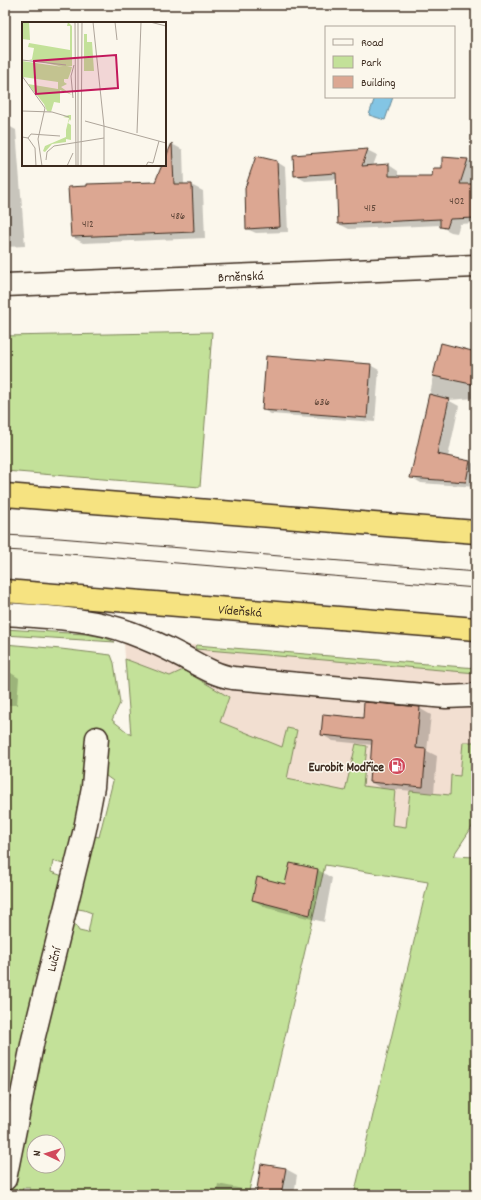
<svg xmlns="http://www.w3.org/2000/svg" width="481" height="1200" font-family="Dekko,sans-serif">
<style>
.built{fill:#f2dfd1}
.green{fill:#c3e199;stroke:#7f865c;fill-rule:evenodd}
.water{fill:#83c5e4;stroke:#668795}
.shadow{fill:#0003;fill-rule:evenodd}
.building{fill:#dca792;stroke:#3b2a1e}
.lines{fill:none;stroke-linecap:round;stroke-linejoin:round}
.minor-casing{stroke:#3b2a1e;stroke-width:25}
.highway-casing{stroke:#3b2a1e;stroke-width:25}
.minor{stroke:#fbf7ec;stroke-width:22}
.highway{stroke:#f6e381;stroke-width:22}
.tram{stroke:#3b2a1e;stroke-width:1}
.labels{text-anchor:middle;stroke-width:3;stroke-linejoin:round;paint-order:stroke}
.number-label{font-size:11px;fill:#63493b}
.street-label{font-size:13px;fill:#3b2a1e;stroke:#fbf7ec}
.poi-label{font-size:13px;font-weight:bold;fill:#3b2a1e;stroke:#fbf7ec;text-anchor:end}
.inset-road{fill:none;stroke:#aea59a;stroke-width:1}
.view{fill:#c2185b;fill-opacity:0.15;stroke:#c2185b;stroke-width:2}
.inset-edge{fill:none;stroke:#3b2a1e;stroke-width:2}
</style>
<rect width="100%" height="100%" fill="#fbf7ec"/>
<filter id="ink" filterUnits="userSpaceOnUse"><feTurbulence type="fractalNoise" baseFrequency=".025" numOctaves="2"/><feDisplacementMap in="SourceGraphic" scale="8" xChannelSelector="R" yChannelSelector="G"/><feConvolveMatrix kernelMatrix="1 2 1 2 8 2 1 2 1" color-interpolation-filters="sRGB"/></filter>
<g filter="url(#ink)">
<!-- built -->
<path class="built" d="M124 644 196 645 476 668V821L439 878 131 735Z"/>
<!-- green -->
<path class="green" d="M212 332 200 487 5 471V336Z
M5 629 85 634 103 637 115 642 5 635Z
M5 644 61 649 111 655 114 663 120 703 112 720 131 735 125 659 170 676 183 670 229 697 220 722 282 747 287 728 297 730 287 779 345 791 356 744 367 746 363 786 395 790 392 825 406 827 410 791 450 795 451 775 460 776 463 742H473L476 739V821L453 856 476 857V1195H354L428 882 325 865 248 1195H29L30 1188H23L21 1195H9L17 1157 91 835 99 837 113 781 102 773 108 741 92 737 70 866 53 861 51 872 66 877 5 1154ZM78 909 84 910 92 913 88 933 79 931 74 923ZM34 1142H58V1166H34Z
M196 645 476 668V673L196 649 195 647Z"/>
<!-- water -->
<path class="water" d="M375 97H393L385 120 369 115Z"/>
<!-- shadow -->
<path class="shadow" d="M5 124 16 130 25 246 5 247Z
M172 144 183 150 184 185H191L203 191 205 238 83 243 72 237 156 183 163 165H165V161Z
M367 150 377 155 373 166 389 165 398 171V177H433L442 169 468 160 476 165V169L471 185H476V223L460 224 457 233 451 232 441 227V225L349 229 339 224 337 179 305 181 295 175ZM364 155H367L361 171 360 170Z
M277 162 285 167 288 232 256 233 247 229Z
M441 345 476 353V398L448 400 459 406 448 457 469 461 476 465V487L421 483 411 477Z
M370 365 379 370 375 422 271 414 263 410Z
M5 673H11L19 678 17 705H5Z
M419 708 431 715 427 751 437 756 434 793 381 788 370 782 373 745 333 741 322 735 364 719Z
M318 870 332 878 324 922 267 908 253 900Z
M262 1165 286 1169 297 1175 294 1195H216L218 1184 257 1192Z"/>
<!-- building -->
<path class="building" d="M172 143 174 184H192L194 232 71 237 68 187 87 186V184L155 182 162 165H165V159Z
M368 149 362 166 389 164V176H432L433 168H442V157L468 159 460 184H476V218L450 219 447 228 440 227V219L338 224 336 173 294 176 293 155Z
M256 156 277 161 280 227 246 229 245 188Z
M441 343 476 352V385L433 376Z
M266 356 371 364 367 418 262 410Z
M429 394 449 399 437 454 470 461 466 482 410 478Z
M364 702 420 707 416 748 426 749 423 787 369 782 372 740 321 735 323 714 363 718Z
M290 863 318 869 310 915 252 900 257 877 285 884Z
M261 1164 286 1168 281 1195H256Z"/>
<g class="lines">
<defs>
<g id="minor">
<path id="s1" d="M5 285 476 266"/>
<path d="M5 614C46 617 92 618 131 633 147 639 163 646 178 654 196 663 213 675 233 678L446 697 469 696 476 694"/>
<path id="s2" d="M5 1179 33 1040 85 829 93 787 97 738"/>
</g>
<g id="highway">
<path d="M5 495 476 532"/>
<path id="s3" d="M5 591 476 629"/>
</g>
</defs>
<!-- minor casing -->
<use href="#minor" class="minor-casing"/>
<!-- highway casing -->
<use href="#highway" class="highway-casing"/>
<!-- minor -->
<use href="#minor" class="minor"/>
<!-- highway -->
<use href="#highway" class="highway"/>
<!-- tram -->
<path class="tram" d="M5 535 59 538 476 572
M5 550 57 553 476 588"/>
</g>
</g>
<!-- icons -->
<defs>
<symbol id="fuel-disc" viewBox="-11 -11 22 22"><circle r="9.5" fill="#d1495b" stroke="#fbf7ec"/><path d="M-5.5-6h7V0h2V4h1.3V-2.5L3-4.5l.8-.8L6-3V5H2.5V1h-1V6h-7ZM-4.2-4.7v3.2H.2V-4.7Z" fill="#fff"/></symbol>
</defs>
<g fill-rule="evenodd">
<use href="#fuel-disc" x="387" y="756" width="20" height="20"/>
</g>
<g class="labels">
<!-- number labels -->
<g class="number-label">
<text x="457" y="204">402</text>
<text x="370" y="211">415</text>
<text x="178" y="219">486</text>
<text x="88" y="227">412</text>
<text x="322" y="405">636</text>
</g>
<!-- street labels -->
<g class="street-label">
<text dy="5" stroke="none"><textPath href="#s1" startOffset="236">Brněnská</textPath></text>
<text dy="5" stroke="none"><textPath href="#s3" startOffset="236">Vídeňská</textPath></text>
<text dy="5" stroke="none"><textPath href="#s2" startOffset="225">Luční</textPath></text>
</g>
<!-- poi labels -->
<g class="poi-label">
<text x="384" y="771">Eurobit Modřice</text>
</g>
</g>
<!-- overview -->
<g transform="translate(22 22)">
<rect width="144" height="144" fill="#fbf7ec"/>
<path d="M0 0H7L8 18 0 17ZM46 0 50 4V44L45 45H50L49 49 46 57H42V60L45 62 39 65 50 73 38 68V81L32 80 29 90 25 89 22 82 6 62 36 67V60L1 55 0 39 41 45 7 37H10L12 26 6 25 7 21 48 28V4H45ZM62 12H65V20H70L72 49H62ZM47 93H49V99L48 97 46 101 49 103V118L44 117V120L30 122 23 130 21 129 23 124 44 115V108L47 96 41 95Z" fill="#c3e199"/>
<path class="inset-road" d="M53 0 54 144M71 0 82 104V144M93 0 95 18M128 0 144 4M0 38 44 43M0 54 23 86 16 117 20 144M51 76 49 54 52 43M0 89 30 90 47 95M63 99 144 121M115 111 119 0M0 115 6 116 13 126 14 144M6 116 9 112 38 114M24 138 25 130 32 124 82 116M45 144 51 131M56 144V0M59 144 60 0M124 144 126 140 131 141 137 119"/>
<path class="view" d="M94 33 96 66 14 72 12 39Z"/>
<rect width="144" height="144" class="inset-edge"/>
</g>
<!-- margin -->
<rect width="481" height="1200" fill="none" stroke="#fbf7ec" stroke-width="20"/>
<rect x="10" y="10" width="461" height="1180" fill="none" stroke="#3b2a1e" stroke-width="1.5" filter="url(#ink)"/>
<!-- legend -->
<rect x="325" y="26" width="130" height="72" fill="#fbf7ec" stroke="#aea59a"/>
<rect x="333" y="39" width="20" height="6" fill="#fbf7ec" stroke="#aea59a"/>
<text x="361" y="46" font-size="12" fill="#3b2a1e">Road</text>
<rect x="333" y="56" width="20" height="12" fill="#c3e199" stroke="#aea59a"/>
<text x="361" y="66" font-size="12" fill="#3b2a1e">Park</text>
<rect x="333" y="76" width="20" height="12" fill="#dca792" stroke="#aea59a"/>
<text x="361" y="86" font-size="12" fill="#3b2a1e">Building</text>
<!-- north arrow -->
<g transform="translate(46 1154) rotate(274)"><circle r="19" fill="#fbf7ec" stroke="#aea59a"/>
<path d="M0-3L7 15L0 10L-7 15Z" fill="#d1495b"/>
<text y="-6" font-size="11" font-weight="bold" text-anchor="middle" fill="#3b2a1e">N</text>
</g>
</svg>
